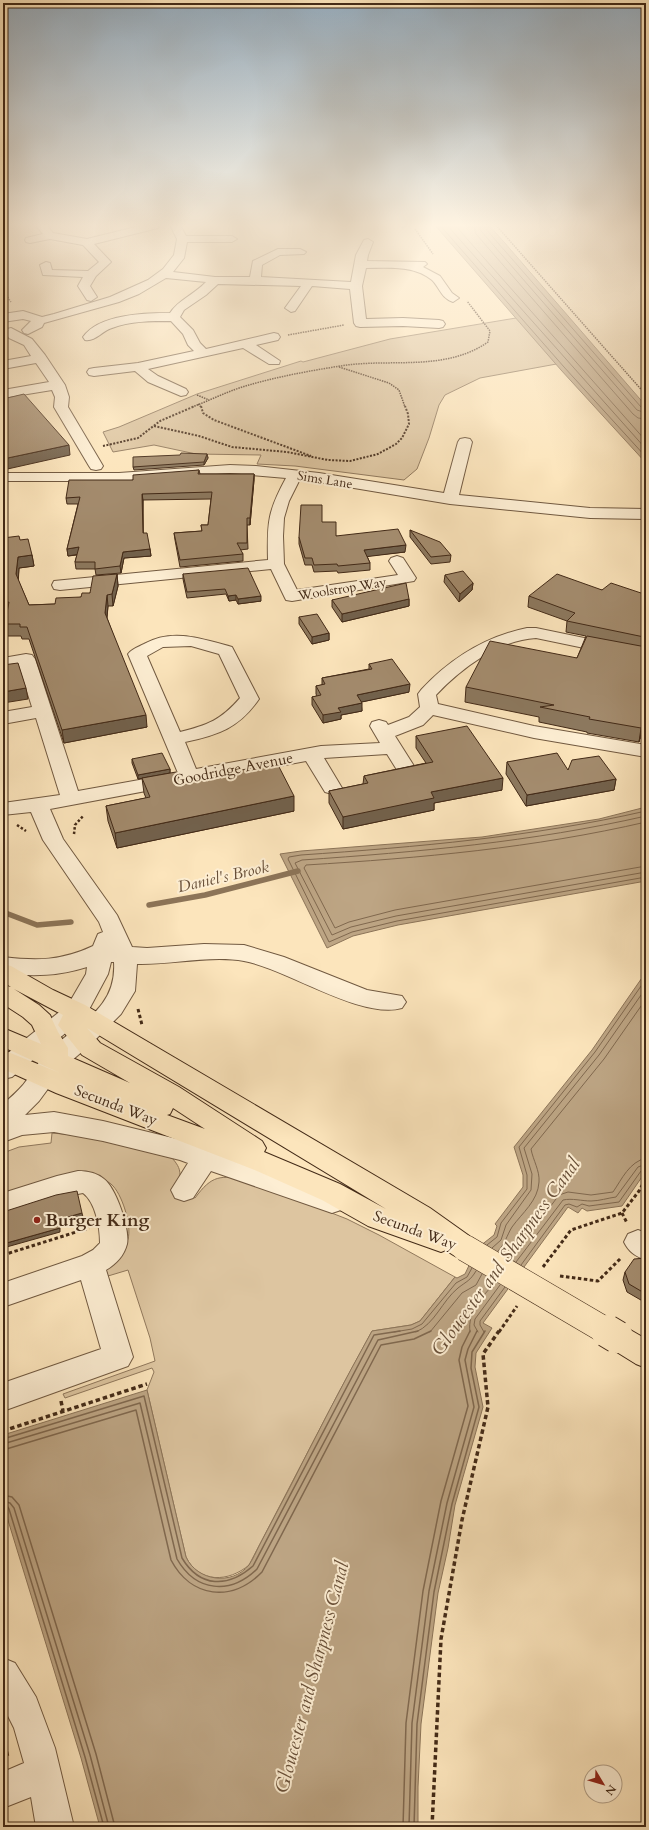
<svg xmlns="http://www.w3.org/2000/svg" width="649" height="1830" font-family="Cardo,serif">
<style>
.green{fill:#ddc5a0;stroke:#90785c}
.water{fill:#bda584;stroke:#8c7458}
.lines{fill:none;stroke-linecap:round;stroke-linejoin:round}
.shore-far1{stroke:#80684e;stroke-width:1}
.shore{stroke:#80684e;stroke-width:1.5}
.stream{stroke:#8c7458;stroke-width:5.5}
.minor-casing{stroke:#715940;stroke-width:2}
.major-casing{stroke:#432a17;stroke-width:2}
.path-far4{stroke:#432a17;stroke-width:1.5;stroke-dasharray:1.5 1;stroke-linecap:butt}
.path-far3{stroke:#432a17;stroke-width:2;stroke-dasharray:2 1.5;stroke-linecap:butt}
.path-far2{stroke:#432a17;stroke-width:2.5;stroke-dasharray:2.5 2;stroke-linecap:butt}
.path-far1{stroke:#432a17;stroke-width:3;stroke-dasharray:3.5 2.5;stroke-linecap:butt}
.path{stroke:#432a17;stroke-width:3.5;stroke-dasharray:4.5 3;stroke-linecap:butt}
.minor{fill:#fdeed3;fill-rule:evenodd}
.major{fill:#fce5bc;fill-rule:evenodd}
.major-bridge-far1-casing{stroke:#432a17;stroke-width:27;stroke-linecap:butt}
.major-bridge-casing{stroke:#432a17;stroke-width:34;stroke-linecap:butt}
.major-bridge-far1{stroke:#fce5bc;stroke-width:26}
.major-bridge{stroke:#fce5bc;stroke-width:32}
.wall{fill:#8c785e;stroke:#432a17}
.shaded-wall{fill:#72614c;stroke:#432a17}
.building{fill:#a38b6d;stroke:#432a17}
.poi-dot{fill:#8f2418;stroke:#fdeed3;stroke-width:1.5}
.labels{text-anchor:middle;stroke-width:4;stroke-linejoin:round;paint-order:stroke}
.far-street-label{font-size:13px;fill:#432a17;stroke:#fdeed3}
.street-label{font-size:15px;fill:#432a17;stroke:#fdeed3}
.water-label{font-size:16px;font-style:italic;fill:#684f38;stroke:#fdeed3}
.near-poi-label{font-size:18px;font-weight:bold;fill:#432a17;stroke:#fdeed3;text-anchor:start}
.near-water-label{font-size:19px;font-style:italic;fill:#684f38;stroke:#fdeed3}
</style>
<rect width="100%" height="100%" fill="#fce5bc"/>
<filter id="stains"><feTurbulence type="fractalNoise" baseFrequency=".005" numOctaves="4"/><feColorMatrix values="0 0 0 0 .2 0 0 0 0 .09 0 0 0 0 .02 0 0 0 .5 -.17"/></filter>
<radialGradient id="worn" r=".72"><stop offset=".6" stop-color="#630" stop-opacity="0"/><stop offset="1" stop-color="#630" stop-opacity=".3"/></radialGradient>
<!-- green -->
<path class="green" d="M522 317 562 363 480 378 445 395 439 405 429 438 417 469 404 480 295 466 257 464 261 455 196 454 154 445 113 452 103 432 119 427 197 394 301 361 303 362 390 339Z
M52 1133 84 1136 172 1158C182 1169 182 1176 175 1189L195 1198C212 1175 220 1175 247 1180L347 1219 379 1235 455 1277 420 1321 411 1325 372 1331 339 1392 249 1565C229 1582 199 1584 186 1557L147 1390 154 1372 152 1368 65 1398 63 1394 155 1361 150 1338 128 1270 108 1276 106 1270C113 1261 124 1250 128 1239 132 1226 122 1193 111 1184 106 1180 101 1178 95 1176L3 1197V1153L19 1147 51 1143Z"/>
<!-- water -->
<path class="water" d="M433 223H487L504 242 646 406V463L561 370Z
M646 807V881L398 925 353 936 327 948 280 854 301 851 482 837 599 819Z
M646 972V1171L622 1206 587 1211 582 1208 578 1213 568 1207 483 1323 492 1328 476 1353 475 1367 483 1407 455 1505 448 1548 438 1593 421 1724 418 1787V1827H100L81 1758 3 1504V1435L147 1390 186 1557C197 1581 232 1586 249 1565 253 1559 256 1552 259 1546 269 1527 279 1508 289 1489 316 1436 343 1383 372 1331L411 1325 420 1321 455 1277 457 1278 465 1274 473 1257 480 1246 494 1235 497 1226 495 1224 523 1187V1175L514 1147 592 1050Z"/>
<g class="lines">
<!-- shore-far1 -->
<path class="shore-far1" d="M438 223 564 367 646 457
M445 223 646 449
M453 223 646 441
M473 223 476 234 633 414 638 418 646 419
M479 223 481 231 637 410 646 413
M484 223 485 228 641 407 646 408
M646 811C532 837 417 847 301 855L289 857 288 859 329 942 352 932 397 921 646 877
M646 816C532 842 418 852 302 860L295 863 332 935 351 927 396 916 646 872
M646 822C534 848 421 858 306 865L304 868 335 928 349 922 395 910 646 866
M487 1245 497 1237 501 1223 527 1189V1175L519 1147 595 1052 646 979
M492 1248 501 1240 506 1225 531 1190 532 1174 524 1148 599 1055 646 988
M498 1251C505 1244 507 1235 512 1227 522 1213 538 1201 539 1182 540 1171 533 1160 531 1149L604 1059 646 999
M511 1259 559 1195 568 1192 591 1195 613 1192C622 1179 629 1162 646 1158
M516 1262 563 1200C572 1198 582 1201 591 1201 599 1201 608 1198 616 1197L638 1167 646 1164
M521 1265 565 1205 569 1204 577 1207 582 1204 589 1206 619 1202 641 1171 646 1169
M394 1332 412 1329 422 1324 456 1283 467 1277 472 1268
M416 1332C435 1324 442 1301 458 1288 467 1281 470 1281 476 1271
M430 1332 462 1293 476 1285 482 1274
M470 1332C467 1311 483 1297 495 1282
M478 1332 474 1325 475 1319 500 1285
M484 1332 480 1325V1321L505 1287"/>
<!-- shore -->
<path class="shore" d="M3 1439 144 1396 182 1558C200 1588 228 1588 253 1566L374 1335 400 1331
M3 1444 140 1403 177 1559C196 1592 230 1595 257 1569L378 1340 418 1331
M3 1450 136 1410 171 1560C191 1598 232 1603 262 1572L381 1345 414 1339 431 1331
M3 1495 12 1497 19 1505 96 1754 115 1827
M3 1501 10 1503 14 1508 90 1755 109 1827
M3 1506H7L9 1509 85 1757 104 1827
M403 1827 406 1723 423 1591 441 1501 468 1406 459 1360 462 1347 470 1331
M409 1827 412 1723 429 1591 447 1503 474 1407 465 1360 468 1349 477 1331
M414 1827 417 1724 434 1592 452 1504 479 1407 471 1368 472 1352 485 1331"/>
<!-- stream -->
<path class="stream" d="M149 905 205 895 298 871
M3 912 37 925 71 922"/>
<defs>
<path id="minor" d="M34 223H45L53 233 87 239 152 223 158 224 159 226 158 228 94 244 111 262 96 276 90 286 97 297 91 301 87 300 78 286 83 277 43 275 40 265 46 262 50 263 52 270 88 271 99 262 83 245 50 239 30 243 26 242 25 240 26 238 43 234Z
M169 223H179L186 236H232L237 239 232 242H187L184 258 173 272 215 277H250L253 261 278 249H300L306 252 304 254 280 255 262 265 261 277 351 282 356 255 364 240 368 239 373 242 368 255 367 261 425 262 427 264 423 267 440 276 452 293 459 298 453 302C441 298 440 288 432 280 414 265 388 268 366 268L362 286 366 319 403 318 439 320 443 321 445 324 443 327 439 328 403 326 360 327 356 326 354 323 350 289 312 286 295 311 291 312 285 308 301 286 218 284 206 295 184 310 180 317 193 330 200 343 206 349 274 333 278 334 280 337 278 340 256 345 280 361 279 364H269L243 348 148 369 158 376 186 389 188 392 186 395 181 396 148 382 135 371 94 376 89 375 87 372 89 369 94 368 138 363 194 351 188 345 183 334 171 321C151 321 130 321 112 328 102 331 95 342 85 340L83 337C99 314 145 313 170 313 178 300 195 294 206 282L166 278 139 294 119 302 44 323 42 327 28 334 24 333 22 330 31 321 23 319 3 322V314L23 311 42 317 54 314 110 297 148 280 163 269 174 255 177 239Z
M395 223H408V224L403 227Z
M11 328 32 339 45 355 65 385 69 397 68 407 103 466 101 469 96 470 91 469 89 466 54 407 55 397 52 390 3 398V390L49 382 36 363 3 369V361L31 356 24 345 9 338 5 332 7 329Z
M465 438 470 439 472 442 459 495 590 508 646 509V519L590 518 450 504 300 479 289 501 284 518 283 536 284 564 297 590 398 575 389 561 391 558 397 556 403 558 416 578 414 581 292 601 286 600 284 596 271 569 60 590 54 589 52 585 54 581 268 560C267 522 268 511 286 478L230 473 119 481H3V473H119L230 465 256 466 319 473 444 493 458 442 460 439Z
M527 628H536L642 650 646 649V659L642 660 536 638C498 640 461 669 436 695L438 704 534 726 646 745V757L534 738 433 715 423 725 395 736 414 766 411 770 404 772 397 770 387 754 324 758 342 788 339 792 332 794 325 792 306 761 50 809 63 839 117 915 132 947 147 948 204 944 244 945 284 957 367 990 402 996 406 1002 402 1008C361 1020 287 969 244 961 210 955 171 965 137 964L135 991 121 1014 90 1045 64 1067 39 1101 25 1115 54 1112 103 1121 181 1140 341 1194 345 1202 341 1210 332 1213 211 1171 193 1198 184 1201 175 1198 171 1190 188 1163 180 1160 103 1141 54 1132 22 1135 3 1142V1104C10 1098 17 1092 23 1085 31 1075 37 1063 47 1053 75 1024 117 1011 114 962H111L108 974 85 1017 12 1077 3 1079V1057L68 1005 86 974 87 967C58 976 33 977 3 973V957C37 961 61 961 93 946L98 934 103 932 99 922 43 840 31 812 3 815V803L60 795 36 718 3 724V712L32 707 19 666 3 668V658L26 654 32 655 35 659 78 791 178 773 128 654C132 649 138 647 144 644 173 628 202 639 232 647L259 699C239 728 218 735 185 742L196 769 321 746 380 743 370 726 372 722 379 720 386 722 388 725 409 717 420 707 418 694 421 690C450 659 484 637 527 628ZM191 646 219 654 240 698C221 720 208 725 180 732L147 656 163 647Z
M78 1171C87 1171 97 1173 104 1179 116 1188 130 1229 127 1244 124 1256 116 1264 106 1270L133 1357 128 1366 3 1411V1383L101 1349 81 1280 3 1307V1283L82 1256 93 1250 100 1243C100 1228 96 1203 83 1193L57 1198 3 1215V1193L57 1176Z
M638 1230 646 1233V1260C635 1256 629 1252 624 1242L628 1234Z
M3 1658 15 1663 36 1697 55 1748 74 1827H36L31 1797 3 1808V1772L24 1763 14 1728 3 1706Z"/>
<path id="major" d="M3 964 11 966 53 990 85 1005 430 1208 475 1240 479 1248 475 1256C461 1261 457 1258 446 1250L441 1252 368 1226 322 1200 257 1171 56 1093 3 1069V1050L60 1073 3 1047V1028L41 1044 32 1025 23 1017 3 1004V985L11 987 3 982ZM14 989 63 1015 58 1025 82 1055 130 1083 68 1056V1048L58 1032 50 1015 39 1005ZM87 1028 386 1209 340 1184 264 1152 266 1148 262 1141 179 1087 100 1043ZM173 1108 205 1129 167 1115 170 1114Z
M617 1324 627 1328 646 1339V1368L636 1364 607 1346 603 1337 607 1328Z"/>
</defs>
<!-- minor casing -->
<use href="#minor" class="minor-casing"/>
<!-- major casing -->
<use href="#major" class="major-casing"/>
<!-- path-far4 -->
<path class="path-far4" d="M494 223 646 395
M415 229 433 254
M3 291 11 302
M288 335 344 325
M339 367 389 383 399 390 405 407
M197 395 209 400
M198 404 201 407
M192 407C211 400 230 390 249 385 280 376 314 370 347 365 395 359 446 371 488 342L490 331 467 301"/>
<!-- path-far3 -->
<path class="path-far3" d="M201 406 203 413 214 420 311 456
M154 426 199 436 232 447 287 452 328 460 350 461 378 454 396 444 402 438 409 424 408 414 405 406
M103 446 138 438 160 421 195 406"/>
<!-- path-far2 -->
<path class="path-far2" d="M17 825 26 831
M74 834 75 825 84 815"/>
<!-- path-far1 -->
<path class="path-far1" d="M138 1009 142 1025
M622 1213 627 1223
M3 1255 89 1228
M543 1267 571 1230 622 1213 639 1191 646 1178
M560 1276 598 1281 621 1258
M499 1332 517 1306"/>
<!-- path -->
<path class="path" d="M61 1401 63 1411
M3 1431 147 1384
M3 1737 8 1758
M432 1827 441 1639 462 1520 488 1407 483 1354 499 1331"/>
<!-- minor -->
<use href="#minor" class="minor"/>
<!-- major -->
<use href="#major" class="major"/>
<defs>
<path id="major-bridge-far1" d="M465 1248 608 1332"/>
<path id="major-bridge" d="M607 1331 617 1337"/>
</defs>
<!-- major-bridge-far1 casing -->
<use href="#major-bridge-far1" class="major-bridge-far1-casing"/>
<!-- major-bridge casing -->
<use href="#major-bridge" class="major-bridge-casing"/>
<!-- major-bridge-far1 -->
<use href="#major-bridge-far1" class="major-bridge-far1"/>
<!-- major-bridge -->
<use href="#major-bridge" class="major-bridge"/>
</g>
<!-- wall -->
<path class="wall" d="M207 454 208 458 204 465 134 470 133 467Z
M199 470 200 474H254V480L250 525H247L248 549 240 550 243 554V561L180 567 175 540 174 533 202 531 201 525H208L211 499 143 500V533L150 549 151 556 124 558 121 573 96 575 95 569H76L75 562 77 555 68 556 67 549 78 504H67L66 498 133 480Z
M322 522 336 536 405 552 367 556 370 563V570L338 573 337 571 314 572 312 565H305L299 544V537Z
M410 530 451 555 450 562 431 564 410 537Z
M20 540 32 555 34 566 19 568 18 580 29 605 55 604 81 597 90 593 117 574 118 586 113 606H108L107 618 147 727 64 743 29 639H22L21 636H7L5 624Z
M183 574 261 601 238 604 236 600 229 601 226 594 187 598 183 579Z
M445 575 473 583 472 590 459 602 444 582Z
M602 590 644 594 646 592 644 647H646V739L640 738 639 742 587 733V732L539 722V717L465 702 466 687 577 658 586 636 566 632 567 621 528 607 529 596Z
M409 599V606L342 622 332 607V600Z
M299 617 329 633V640L312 644 299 624Z
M369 664 409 692 361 702 362 711 341 715V719L323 723 312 705V697L317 696 316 694V686L322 685V678L369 669Z
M416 736 502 790 434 803V810L343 829 329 803V791L363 784 364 776 426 763 416 748Z
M132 759 170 769V773L138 779 132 763Z
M507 762 568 770 616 779 614 790 526 806 506 774Z
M142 778 181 782 294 811 117 848 108 821 106 806 146 798 144 793Z
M646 1258V1303L627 1292 623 1280 625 1272Z"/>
<!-- shaded-wall -->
<path class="shaded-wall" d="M69 445 70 455 3 470V459Z
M207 454 208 458 204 465V462Z
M254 474V480L250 525V518Z
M142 494 143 500V540V533Z
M406 545 405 552 364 557V550Z
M79 547 80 554 68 556 67 549Z
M150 549 151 556 124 558 121 573 120 566 123 552Z
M32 555 34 566 19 568 18 586 16 574 18 557Z
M117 574 118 586 113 606 112 594Z
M473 583 472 590 459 602 460 594Z
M107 595 108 606 106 625 105 613Z
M236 595V600L229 601 228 596Z
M261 596V601L238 604V599Z
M409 599V606L342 622V614Z
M9 602 11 614 3 615V603Z
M329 633V640L312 644V637Z
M646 635V645L642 648 644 637Z
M410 684 409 692 357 703V695Z
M26 688 28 699 3 703V692Z
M362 703V711L341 715V719L323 723V715L338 708Z
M146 715 147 727 64 743 62 730Z
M643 724 640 738 639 742 641 728Z
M170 769V773L138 779V775Z
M503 778 502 790 434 803V810L343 829V817L431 792Z
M616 779 614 790 526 806 527 795Z
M294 796V811L117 848 115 833Z
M82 1213 83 1217 58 1224 57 1220Z
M60 1228V1232L3 1248V1244Z"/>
<!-- building -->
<path class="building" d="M24 394 69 445 3 459V435L6 434 3 431V399Z
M181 453 207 454 204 462 133 467V457L180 455Z
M199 470 198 474H254L250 518H247V543H237L243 554 180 560 174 533 202 531 201 525H208L212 492 142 494 143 533H147L150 549 123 552 120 566 95 569V562H75L79 547 67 549 80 497 66 498 69 480H133V475Z
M301 505H322V522H336V536L398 529 406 545 364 550 370 563 338 566 337 564 314 565 312 558H305L299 537Z
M410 530 440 542 451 555 431 557Z
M19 536 20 540 28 539 32 555 18 557 16 574 29 605 55 604 56 598 81 597 82 593H90L93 576 117 574 112 594 107 595 105 613 146 715 62 730 27 627H20V624H5L9 602 3 603V538Z
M248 568 261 596 238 599 236 595 228 596 225 589 187 592 183 574Z
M463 571 473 583 460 594 445 575Z
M557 574 602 590 611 583 644 594 646 592V635L644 637 567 621 575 613 529 596Z
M406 583 409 599 342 614 332 600Z
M317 614 329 633 312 637 299 617Z
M587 636 646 647V724H643L641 728 589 719 590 717 540 707 554 705 466 687 490 641 577 658Z
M392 659 410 684 357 695 362 703 338 708 341 712 323 715 312 697 321 695 316 686 325 684 322 678 372 669 369 664Z
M18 663 26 688 3 692V665Z
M467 726 503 778 431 792 434 798 343 817 329 791 368 783 364 776 433 762 416 736Z
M162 753 170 769 138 775 132 759Z
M557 753 568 770 572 760 599 756 616 779 527 795 507 762Z
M277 763 294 796 115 833 106 806 150 797 142 778 176 772 181 782Z
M77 1191 82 1213 57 1220 60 1228 3 1244V1212L56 1195Z
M646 1258V1294L629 1284 625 1272 634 1259Z"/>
<!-- sky -->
<linearGradient id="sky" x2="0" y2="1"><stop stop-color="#97aec0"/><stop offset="0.47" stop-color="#fef3e1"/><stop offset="1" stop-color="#fef3e1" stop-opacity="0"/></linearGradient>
<rect width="649" height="479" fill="url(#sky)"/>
<!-- markers -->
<circle class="poi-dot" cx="37" cy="1220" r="4"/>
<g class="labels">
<!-- far-street labels -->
<g class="far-street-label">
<text transform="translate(325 479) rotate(9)" y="5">Sims Lane</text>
<text transform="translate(342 588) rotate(-9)" y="5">Woolstrop Way</text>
</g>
<!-- street labels -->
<g class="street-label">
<text transform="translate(233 769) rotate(-11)" y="5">Goodridge Avenue</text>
<text transform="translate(116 1105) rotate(21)" y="5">Secunda Way</text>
<text transform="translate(415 1230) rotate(20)" y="5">Secunda Way</text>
</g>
<!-- water labels -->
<g class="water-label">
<text transform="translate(223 876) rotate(-13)" y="6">Daniel's Brook</text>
</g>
<!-- near-poi labels -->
<g class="near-poi-label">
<text x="45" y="1226">Burger King</text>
</g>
<!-- near-water labels -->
<g class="near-water-label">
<text transform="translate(505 1256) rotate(-54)" y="7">Gloucester and Sharpness Canal</text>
<text transform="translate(311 1677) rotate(-75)" y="7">Gloucester and Sharpness Canal</text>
</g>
</g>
<!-- margin -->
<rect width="649" height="1830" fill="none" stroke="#fce5bc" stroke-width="16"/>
<rect x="4" y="4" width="641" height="1822" fill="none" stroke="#432a17" stroke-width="2"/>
<rect x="8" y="8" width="633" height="1814" fill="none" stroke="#432a17"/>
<!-- north arrow -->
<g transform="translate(603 1784) rotate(128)"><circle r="19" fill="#fdeed3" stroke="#b3a088"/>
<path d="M0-3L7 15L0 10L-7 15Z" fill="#8f2418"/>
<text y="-6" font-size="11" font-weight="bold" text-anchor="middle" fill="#432a17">N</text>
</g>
<rect width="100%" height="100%" filter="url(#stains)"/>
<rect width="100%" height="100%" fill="url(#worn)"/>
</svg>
